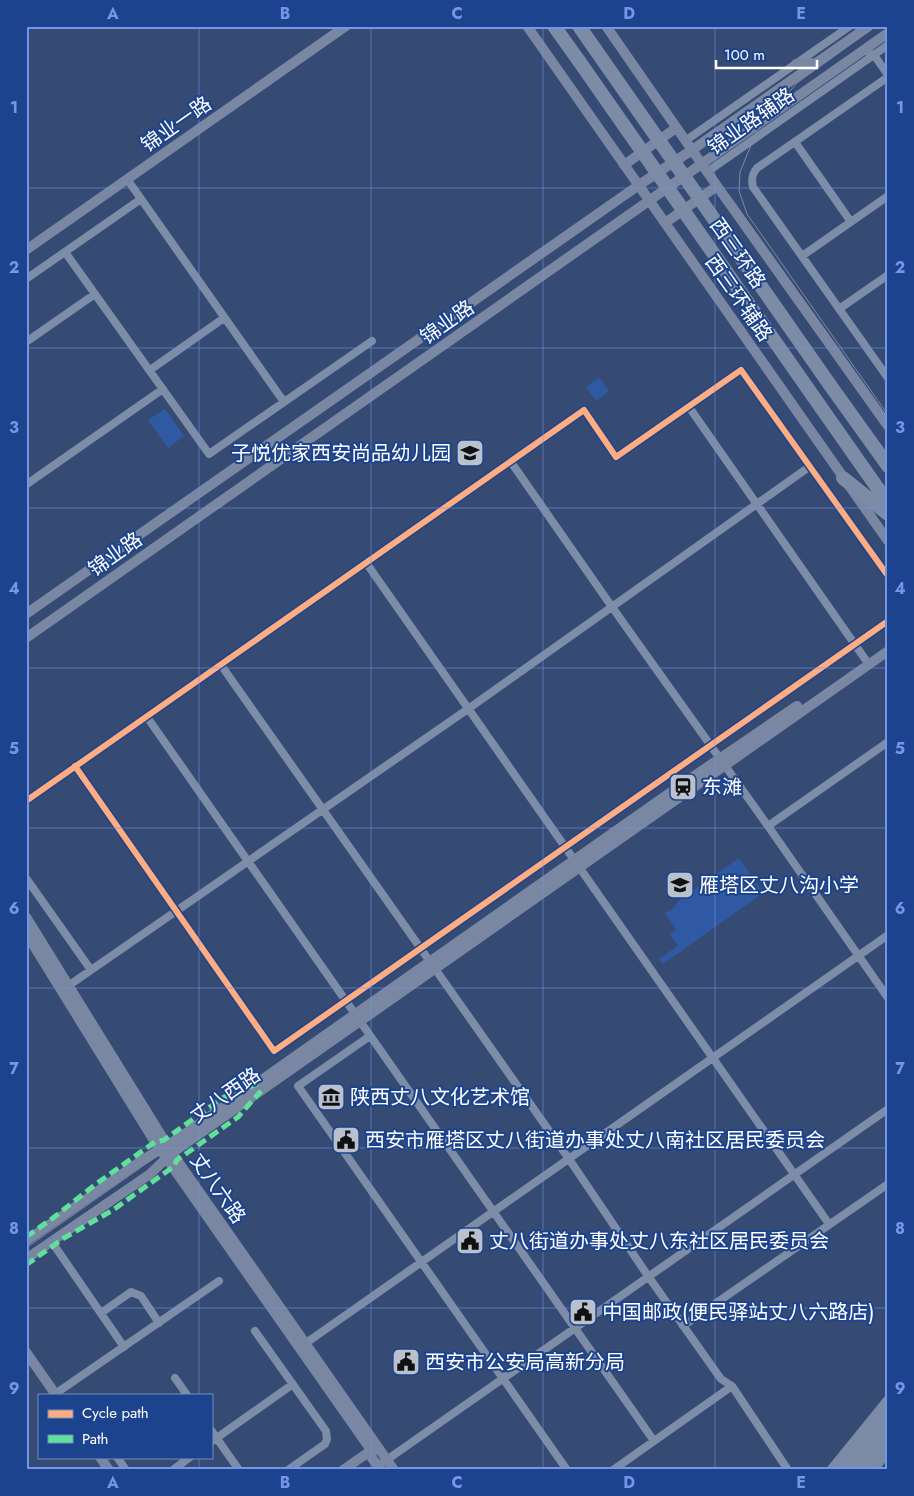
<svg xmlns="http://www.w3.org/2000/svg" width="914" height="1496" font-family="Jost,'Noto Sans SC',sans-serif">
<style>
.green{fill:#3059a3}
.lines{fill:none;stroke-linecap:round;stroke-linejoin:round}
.street{stroke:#7d8ca7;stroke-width:8}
.secondary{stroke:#7987a3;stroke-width:10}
.primary{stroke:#7c8ba5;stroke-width:11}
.highway{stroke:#7d8ca6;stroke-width:14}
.tram{stroke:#7d8ca6;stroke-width:1}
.highway-bridge{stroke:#7d8ca6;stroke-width:14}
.quiet{stroke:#60e19b;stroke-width:5;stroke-dasharray:10 5;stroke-linecap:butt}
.cycleway-casing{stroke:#1c438d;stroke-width:9}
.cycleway{stroke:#ffac80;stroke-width:6}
.grid{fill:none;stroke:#7795e8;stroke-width:1;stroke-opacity:0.55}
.labels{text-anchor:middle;stroke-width:4;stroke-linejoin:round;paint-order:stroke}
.street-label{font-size:20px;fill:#fff;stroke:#1c438d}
.poi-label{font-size:20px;fill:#fff;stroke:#1c438d;text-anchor:start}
.neatline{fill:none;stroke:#7795e8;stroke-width:2}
.grid-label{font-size:16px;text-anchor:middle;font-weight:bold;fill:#7795e8}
</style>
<rect width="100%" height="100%" fill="#364b73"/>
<!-- green -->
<path class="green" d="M599 377 609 391 596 401 586 387Z
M165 409 184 436 168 448 148 420Z
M739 858 763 893 663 964 659 959 678 946 670 934 676 929 665 913 673 909 677 902Z"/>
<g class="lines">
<!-- street -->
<path class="street" d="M869 53 874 55 888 75
M888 77 757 168C752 174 751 179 753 187L888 378
M685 141 850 26
M795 142 851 222
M707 172 888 45
M127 179 284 402
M65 252 209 454 372 341
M802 256 888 196
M26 279 141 199
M839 309 888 275
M26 342 95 294
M150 370 224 318
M689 407 865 659
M511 462 612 607 768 826 888 998
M26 483 27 484 163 389
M367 564 829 1224
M221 665 569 1159 648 1276 721 1379 732 1386 788 1470
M147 717 654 1441
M75 766 274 1051 888 621
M26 801 584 410 616 457 741 370 888 576
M768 826 888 742
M26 878 91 970
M68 986 468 709 809 467
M370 1036 298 1086 567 1470
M54 1245 124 1347
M101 1313 131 1292 141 1296 159 1323
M683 1326 888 1184
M255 1331 326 1431 327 1439 325 1444 288 1470
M306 1343 888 935
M175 1378 187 1395
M55 1394 219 1281
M211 1430 239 1470
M211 1442 293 1384
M117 1457 126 1470
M378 1466 888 1109
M173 1470 190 1457
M613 1470 732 1386"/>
<!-- secondary -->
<path class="secondary" d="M527 26 888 541
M606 26 717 186 888 426
M796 64 815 63
M624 165 676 128
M665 223 717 186
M26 250 346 26
M26 614 639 185 692 150 869 26
M26 638 888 33
M26 917 172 1153 394 1470
M26 933 155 1142 371 1450 372 1458 381 1470
M26 1241 141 1161C157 1151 174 1142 189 1131L681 785 797 706
M26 1259 150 1174 172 1153 888 651
M26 1352 56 1395
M100 1457 109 1470
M343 1470 376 1447"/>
<!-- primary -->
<path class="primary" d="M832 1470 888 1401
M872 1470 888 1450"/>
<!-- highway -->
<path class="highway" d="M554 26 579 61
M579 26 595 49
M830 385 888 466
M813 396 888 503
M843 478 888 514
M845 1470 888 1417
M858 1470 888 1433"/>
<!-- tram -->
<path class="tram" d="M876 26 797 83 758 128 740 172 739 191 747 214 888 415
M656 802 708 767
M26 1248 622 830 674 799 734 755 888 648"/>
<!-- highway-bridge -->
<path class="highway-bridge" d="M595 49 830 385
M579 61 813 396"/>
<!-- quiet -->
<path class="quiet" d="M26 1237 53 1218 96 1184 155 1142 164 1140 224 1097 257 1084
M26 1265 64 1238 113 1210 173 1167 177 1160 238 1117 261 1091"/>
<defs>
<path id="cycleway" d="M75 766 274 1051 888 621
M26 801 584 410 616 457 741 370 888 576"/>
</defs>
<!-- cycleway casing -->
<use href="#cycleway" class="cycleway-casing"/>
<!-- cycleway -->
<use href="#cycleway" class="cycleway"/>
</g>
<!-- grid -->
<path class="grid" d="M199 26V1395M371 26V1470M543 26V1470M715 26V1470M26 188H888M26 348H888M26 508H888M26 668H888M26 828H888M26 988H888M26 1148H888M26 1308H888M199 1457V1470"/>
<!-- icons -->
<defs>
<symbol id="school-square" viewBox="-11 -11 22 22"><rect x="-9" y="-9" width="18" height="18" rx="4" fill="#b9c0ce" stroke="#1c438d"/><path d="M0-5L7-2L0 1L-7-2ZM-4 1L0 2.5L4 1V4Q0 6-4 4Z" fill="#111"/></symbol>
<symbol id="station-square" viewBox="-11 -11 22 22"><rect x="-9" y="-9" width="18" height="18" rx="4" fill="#b9c0ce" stroke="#1c438d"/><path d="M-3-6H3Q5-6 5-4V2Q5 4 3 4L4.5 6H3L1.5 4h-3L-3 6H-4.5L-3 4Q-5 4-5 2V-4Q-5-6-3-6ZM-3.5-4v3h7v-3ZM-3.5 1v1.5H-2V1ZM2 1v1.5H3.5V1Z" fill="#111"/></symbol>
<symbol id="museum-square" viewBox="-11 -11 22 22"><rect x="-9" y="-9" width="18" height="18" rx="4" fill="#b9c0ce" stroke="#1c438d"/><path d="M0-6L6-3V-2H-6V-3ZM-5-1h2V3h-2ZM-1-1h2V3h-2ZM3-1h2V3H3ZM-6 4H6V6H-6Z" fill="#111"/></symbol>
<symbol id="civic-square" viewBox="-11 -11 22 22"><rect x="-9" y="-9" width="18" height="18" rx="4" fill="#b9c0ce" stroke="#1c438d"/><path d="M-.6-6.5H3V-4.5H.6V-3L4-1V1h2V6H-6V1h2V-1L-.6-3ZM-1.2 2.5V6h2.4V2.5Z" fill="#111"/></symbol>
</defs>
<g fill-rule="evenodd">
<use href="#school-square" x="454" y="437" width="32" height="32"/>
<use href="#station-square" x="667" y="771" width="32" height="32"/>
<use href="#school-square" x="664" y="869" width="32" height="32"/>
<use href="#museum-square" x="315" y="1081" width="32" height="32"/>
<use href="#civic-square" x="330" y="1124" width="32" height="32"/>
<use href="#civic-square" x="454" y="1225" width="32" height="32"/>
<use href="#civic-square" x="567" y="1296" width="32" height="32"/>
<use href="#civic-square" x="390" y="1346" width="32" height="32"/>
</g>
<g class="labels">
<!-- street labels -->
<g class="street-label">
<text transform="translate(751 121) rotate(-35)" y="7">锦业路辅路</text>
<text transform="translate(176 124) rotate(-35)" y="7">锦业一路</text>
<text transform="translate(738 253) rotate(55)" y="7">西三环路</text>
<text transform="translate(739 298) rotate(55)" y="7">西三环辅路</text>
<text transform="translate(447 322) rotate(-35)" y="7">锦业路</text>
<text transform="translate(115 554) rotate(-35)" y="7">锦业路</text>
<text transform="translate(225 1095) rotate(-35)" y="7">丈八西路</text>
<text transform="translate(218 1188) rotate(55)" y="7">丈八六路</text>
</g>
<!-- poi labels -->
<g class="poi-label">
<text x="451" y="460" text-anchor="end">子悦优家西安尚品幼儿园</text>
<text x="702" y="794">东滩</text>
<text x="699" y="892">雁塔区丈八沟小学</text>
<text x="350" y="1104">陕西丈八文化艺术馆</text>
<text x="365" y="1147">西安市雁塔区丈八街道办事处丈八南社区居民委员会</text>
<text x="489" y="1248">丈八街道办事处丈八东社区居民委员会</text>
<text x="602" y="1319">中国邮政(便民驿站丈八六路店)</text>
<text x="425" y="1369">西安市公安局高新分局</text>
</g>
</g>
<!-- border -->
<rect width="914" height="1496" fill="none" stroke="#1c438d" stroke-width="55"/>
<!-- legend -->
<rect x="38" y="1394" width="175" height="65" fill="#1c438d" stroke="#778ebb"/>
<rect x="48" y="1410" width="25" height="8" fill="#ffac80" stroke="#778ebb"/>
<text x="82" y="1418" font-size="15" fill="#ffffff">Cycle path</text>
<rect x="48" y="1435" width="25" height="8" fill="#60e19b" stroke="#778ebb"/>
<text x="82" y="1444" font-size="15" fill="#ffffff">Path</text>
<!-- scale -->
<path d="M716 60v8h101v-8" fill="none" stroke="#ffffff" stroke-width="2.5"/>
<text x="724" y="60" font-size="15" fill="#ffffff" stroke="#1c438d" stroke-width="4" paint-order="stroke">100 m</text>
<rect x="28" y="28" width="858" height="1440" class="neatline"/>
<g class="grid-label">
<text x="113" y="19">A</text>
<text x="285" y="19">B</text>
<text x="457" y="19">C</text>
<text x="629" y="19">D</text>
<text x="801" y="19">E</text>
<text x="14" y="113">1</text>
<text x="900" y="113">1</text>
<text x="14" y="273">2</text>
<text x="900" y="273">2</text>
<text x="14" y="433">3</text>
<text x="900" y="433">3</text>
<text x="14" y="594">4</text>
<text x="900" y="594">4</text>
<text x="14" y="754">5</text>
<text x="900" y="754">5</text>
<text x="14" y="914">6</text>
<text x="900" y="914">6</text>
<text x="14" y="1074">7</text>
<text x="900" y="1074">7</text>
<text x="14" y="1234">8</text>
<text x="900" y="1234">8</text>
<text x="14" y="1394">9</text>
<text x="900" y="1394">9</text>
<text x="113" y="1488">A</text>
<text x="285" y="1488">B</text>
<text x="457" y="1488">C</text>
<text x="629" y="1488">D</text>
<text x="801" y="1488">E</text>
</g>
</svg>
